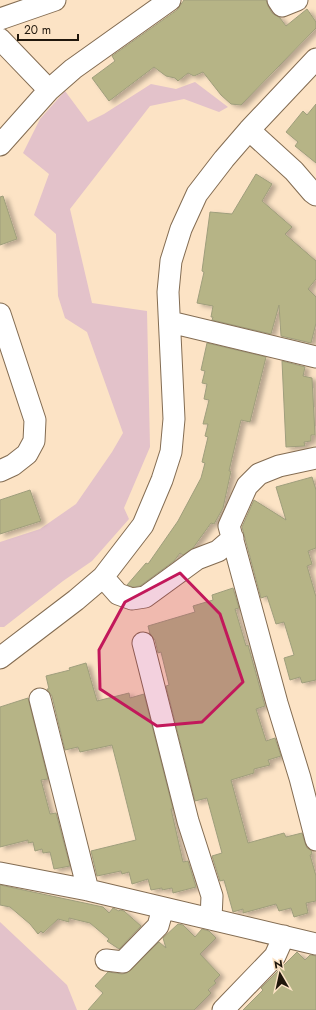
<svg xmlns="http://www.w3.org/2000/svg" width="316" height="1010" font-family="Jost,sans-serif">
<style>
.green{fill:#e3c2ca}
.building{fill:#b6b486;stroke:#9f9e7c;filter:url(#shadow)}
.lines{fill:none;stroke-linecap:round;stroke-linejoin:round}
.minor-casing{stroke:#836c52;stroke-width:23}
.minor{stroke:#fff;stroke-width:21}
.marked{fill:#c2185b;fill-opacity:0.2;stroke:#c2185b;stroke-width:3;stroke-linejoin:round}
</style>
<defs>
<filter id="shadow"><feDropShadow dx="4.5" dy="2.5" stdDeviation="2" flood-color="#0004"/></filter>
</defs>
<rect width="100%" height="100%" fill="#fce3c5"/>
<!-- green -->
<path class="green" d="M195 82 228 107 219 112 184 99 150 106 70 209 92 303 147 311 150 447 124 508 129 519 92 561 63 581 4 627H0V542L40 529 76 504 112 452 123 433 87 332 65 318 58 296 56 234 34 215 49 174 23 153 40 119 65 91 88 122 104 114 151 84 176 89Z
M0 922 67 985 77 1010H0Z"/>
<!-- building -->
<path class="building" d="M184 0H266L268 6 272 13 280 18 286 26 307 9 316 22V28L241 105 231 104 221 95 203 72 194 76 188 73 178 81 175 78 166 76 154 67 109 101 92 78 115 61 112 56 177 10Z
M316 104V163L295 146 298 142 286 132 303 111 307 115Z
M256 174 272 184 262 201 292 227 285 234 316 261V279L308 289 316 297V323L311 343 281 336 279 305 271 334 212 320 213 317H211L213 306 197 303 204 272 202 271 210 212 232 214Z
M3 196 17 239 0 245V197Z
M207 343 266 357 250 422 241 420 229 471H231L223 508 214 524 211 523 193 548 183 555 180 553 174 561 140 586 133 587 127 585 146 563 148 564 178 521 201 478 205 463 202 462 208 437 205 436 208 424H203L209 400 204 399 207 384 202 383 205 371 201 370Z
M282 361 305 367 303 376 312 378 315 435H311V441L304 442 305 446 286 447Z
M312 477 316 490V548L308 551 312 564 307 566 316 597V680L302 683 300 677 290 680 284 658 294 655 284 622 276 624 267 596 261 598 242 527 254 500 286 520 276 487Z
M30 490 41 521 0 534V500Z
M233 588 239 608 235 609 246 646 248 645 265 706 256 709 266 741 275 738 281 756 268 760 270 765 254 769V773L231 780 248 843 284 833 286 837 302 833 305 843 307 848 311 850 312 854 310 855 316 876V901L306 903 308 913 294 917 291 908 279 911 276 904 243 913V909L233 912 224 880 220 881 212 856 222 853 207 798 195 801 166 686 169 685 161 652 158 653 155 640 150 634 148 626 195 612 193 606 213 600 212 595Z
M86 663 97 701 129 693 130 698 144 694 173 809H171L183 862 188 861 196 887 173 893 172 888 162 890V888L151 890 148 879 132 884 129 872 122 874 121 871 97 876 91 851 136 840 120 776 112 745 80 752 78 747 65 750 52 696 47 689H49L46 676 70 670 69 668Z
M28 698 48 779 41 780 50 814 56 813 70 866 54 869 50 852 43 853 42 849 35 851 33 842 28 843V840L0 847V707Z
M0 885 103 907 109 913 113 908 119 911 120 910 124 911 141 926 119 949 107 941 109 939 90 923 69 918V922L58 919 43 933 41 931 38 934 30 924 10 907 0 905Z
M178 924 183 925 195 937 202 929 209 931 216 938 200 954 220 975 214 981 216 983 208 990 211 993 194 1010H88L103 993 95 986 108 972 122 974 127 973 159 942 166 948 163 938Z
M297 952 305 960 310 955 316 956V1010H243L263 990 261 988Z"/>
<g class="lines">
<defs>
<path id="minor" d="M278 0 282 6 297 0
M0 19 55 0
M0 39 49 90
M249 130 294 171 312 192 316 195
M0 145 49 90 73 69 170 0
M0 314 35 420 34 441 27 454 13 465 0 471
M170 322 316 357
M316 458 279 466 259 474 247 486 229 526 277 703 300 778 316 840
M103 577 118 594 132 599 145 597 182 570 197 559 218 551 233 538
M143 643 188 821 212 896 211 919
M0 658 76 600 103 577 143 525 162 480 171 452 174 419 168 292 171 261 181 229 197 194 224 159 249 130 316 59
M40 699 88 890
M0 873 88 890 316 944
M106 960 123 962 158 926 163 908
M223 1010 275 956 284 936"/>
</defs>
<!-- minor casing -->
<use href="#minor" class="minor-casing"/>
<!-- minor -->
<use href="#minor" class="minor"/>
</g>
<!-- marked area -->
<path class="marked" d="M180 573 220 614 243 682 202 722 157 726 100 689 99 650 125 602Z"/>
<!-- north arrow -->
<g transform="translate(280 974) rotate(351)" stroke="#fce3c5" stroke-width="3" paint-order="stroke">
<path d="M0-3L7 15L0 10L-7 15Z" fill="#20170c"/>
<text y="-6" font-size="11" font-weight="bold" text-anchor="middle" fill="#20170c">N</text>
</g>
<!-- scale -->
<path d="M18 34v6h60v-6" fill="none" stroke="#20170c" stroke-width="2"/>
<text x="24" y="34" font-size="12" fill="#20170c" stroke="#fce3c5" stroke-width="3" paint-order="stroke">20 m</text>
</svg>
